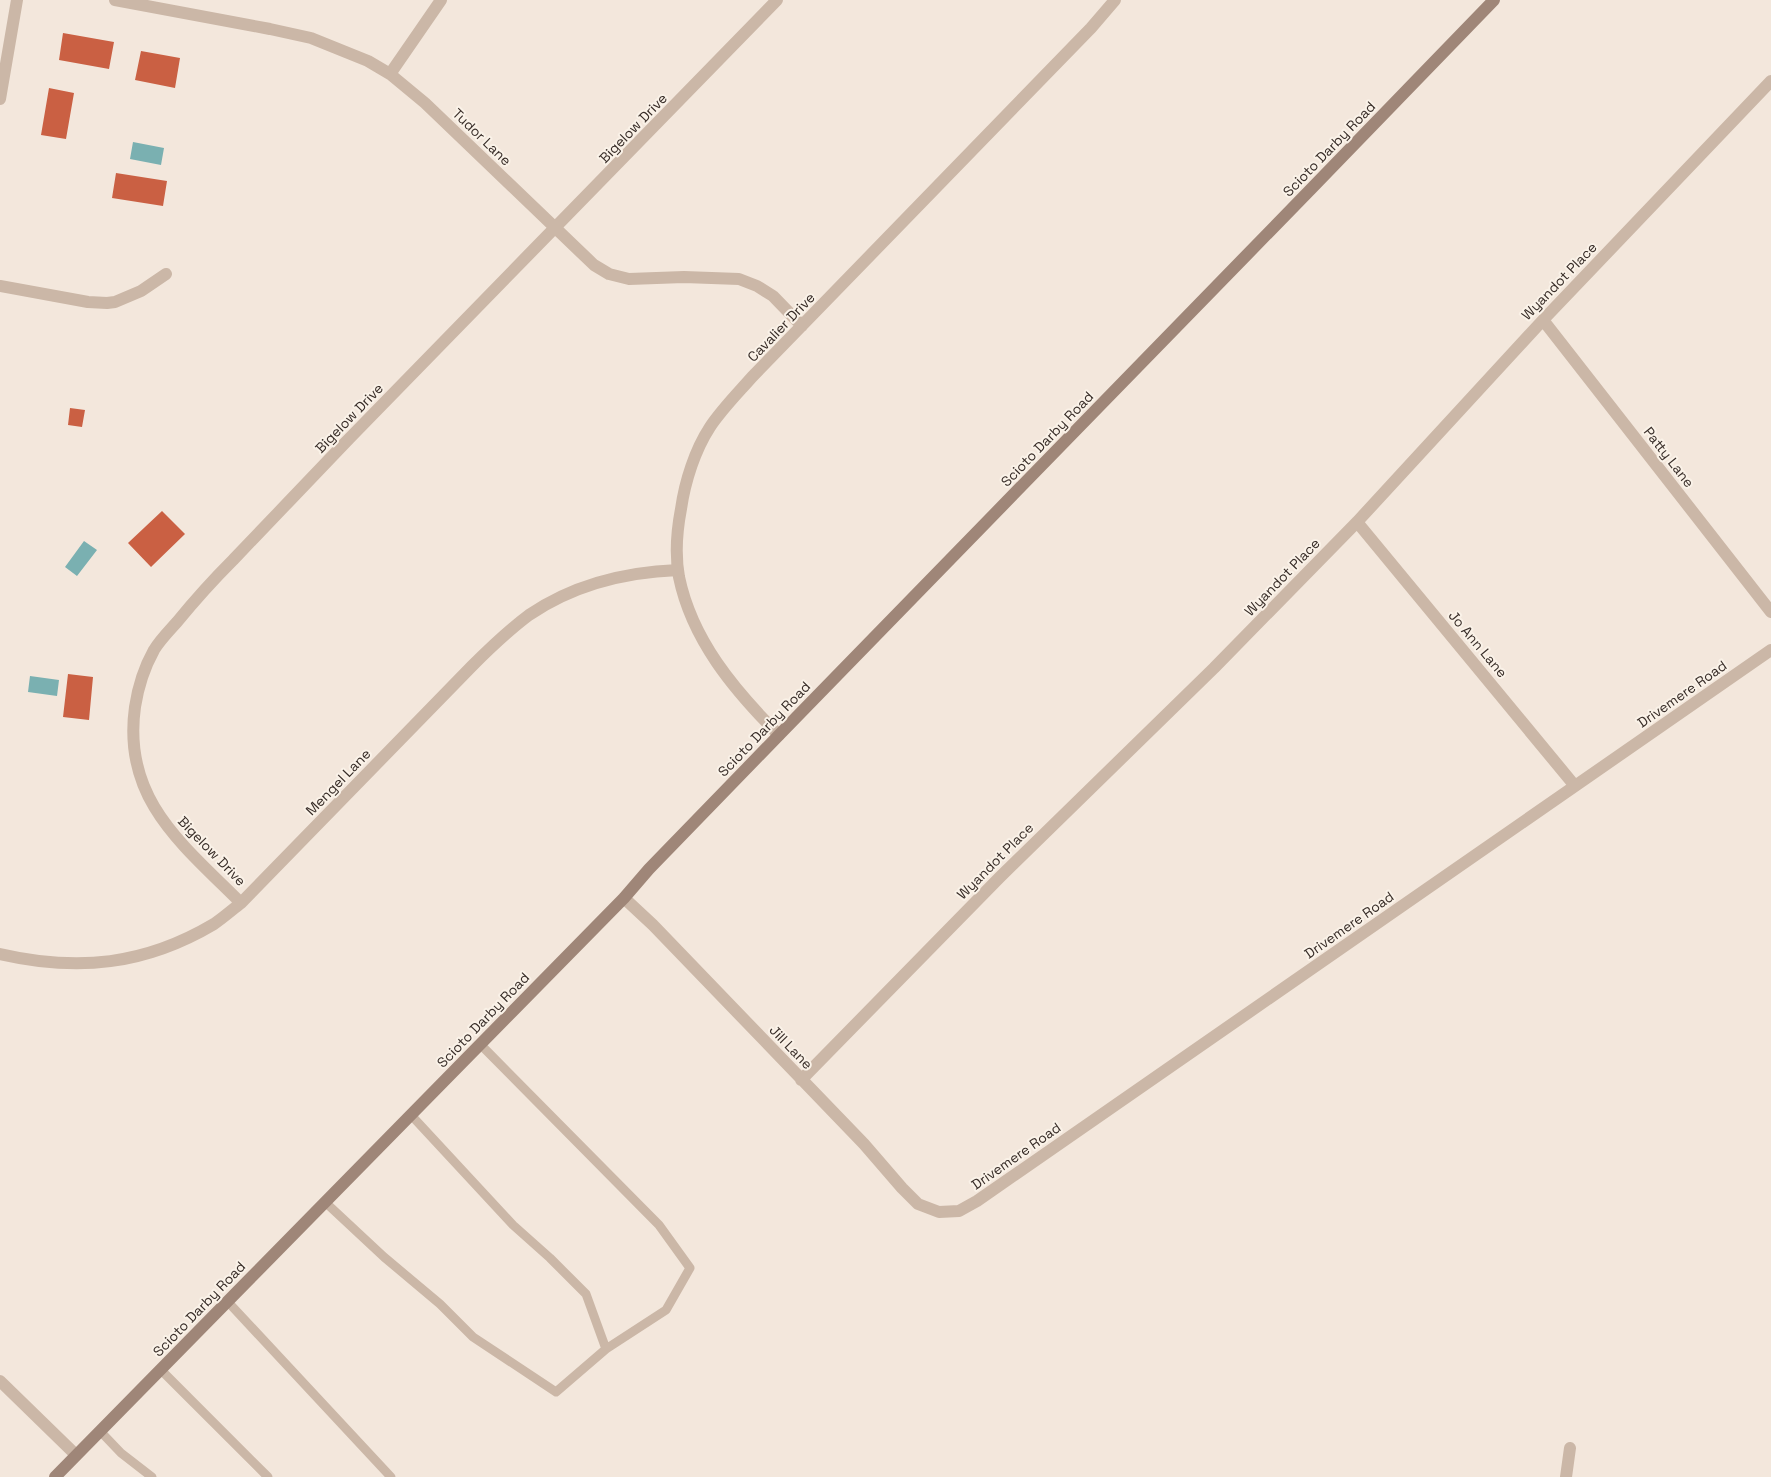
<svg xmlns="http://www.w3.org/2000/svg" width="1771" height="1477" font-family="'Space Grotesk',sans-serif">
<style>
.water{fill:#7ab0b1}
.building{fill:#ca6043}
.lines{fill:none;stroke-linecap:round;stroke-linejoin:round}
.lane{stroke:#cbb7a7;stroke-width:9}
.street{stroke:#cbb7a7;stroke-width:12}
.secondary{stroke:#9f8678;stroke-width:12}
.labels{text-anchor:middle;stroke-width:4;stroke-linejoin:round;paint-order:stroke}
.street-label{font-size:14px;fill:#382d28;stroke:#faf2e8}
</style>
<rect width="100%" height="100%" fill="#f3e7dc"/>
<!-- water -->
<path class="water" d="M133 142 164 148 161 165 130 159Z
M84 541 97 550 77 576 65 567Z
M30 676 59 680 57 696 28 692Z"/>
<!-- building -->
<path class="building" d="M63 33 114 42 109 69 59 60Z
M141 51 180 58 175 88 135 80Z
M49 88 74 93 66 139 41 135Z
M116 173 167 181 163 206 112 198Z
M70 408 85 410 82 427 68 425Z
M162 511 185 534 151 567 128 543Z
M68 674 93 677 89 720 63 717Z"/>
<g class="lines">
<!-- lane -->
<path class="lane" d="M480 1044 659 1225 690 1268 666 1310 606 1349
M325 1202 384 1257 440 1304 473 1337 556 1392 606 1349 586 1294 550 1258 513 1225 411 1115
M228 1302 391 1477
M161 1370 268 1477
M100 1431 121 1453 152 1477"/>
<!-- street -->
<path class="street" d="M115 0 270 29 311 38 368 61 390 74 425 103 594 265 609 274 629 279 684 277 739 279 757 286 773 296 802 326
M390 74 441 0
M0 99 17 0
M0 286 88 302 107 303 115 302 141 291 166 274
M1543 320 1771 612
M1357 522 1575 786
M779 735C734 690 692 640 679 577 675 555 677 530 681 509 685 481 695 450 710 427 722 409 738 393 752 377L1091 28 1115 0
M624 898 653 925 864 1144 902 1188 918 1204 939 1212 959 1211 977 1201 1771 650
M241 903C182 844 122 799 135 707 138 687 144 668 154 650 160 640 169 631 177 622 195 600 213 580 233 560 269 522 305 485 341 447 486 298 632 150 777 0
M0 954C78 972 145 965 214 924 223 918 232 910 241 903L472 666C490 648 509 630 529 615 573 585 626 572 678 570
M801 1080 1000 877 1214 668 1357 522 1543 320 1771 81
M0 1381 76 1455
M1566 1477 1570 1448"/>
<!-- secondary -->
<path class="secondary" d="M55 1477 624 898 649 869 779 735 1311 189 1494 0"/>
</g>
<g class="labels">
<!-- street labels -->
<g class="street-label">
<text transform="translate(633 128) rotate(-46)" y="5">Bigelow Drive</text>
<text transform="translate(482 137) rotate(44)" y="5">Tudor Lane</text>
<text transform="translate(1329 149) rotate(-46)" y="5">Scioto Darby Road</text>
<text transform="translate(1559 281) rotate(-46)" y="5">Wyandot Place</text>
<text transform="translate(781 327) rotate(-46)" y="5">Cavalier Drive</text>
<text transform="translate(349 418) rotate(-46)" y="5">Bigelow Drive</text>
<text transform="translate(1047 439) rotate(-46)" y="5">Scioto Darby Road</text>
<text transform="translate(1669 457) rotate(52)" y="5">Patty Lane</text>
<text transform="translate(1282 577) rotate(-46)" y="5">Wyandot Place</text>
<text transform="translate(1478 644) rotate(50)" y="5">Jo Ann Lane</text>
<text transform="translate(1682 694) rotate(-35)" y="5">Drivemere Road</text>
<text transform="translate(764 729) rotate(-46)" y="5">Scioto Darby Road</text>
<text transform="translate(338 782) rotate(-46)" y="5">Mengel Lane</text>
<text transform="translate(212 851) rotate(46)" y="5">Bigelow Drive</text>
<text transform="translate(995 861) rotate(-45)" y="5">Wyandot Place</text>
<text transform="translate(1349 925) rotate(-35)" y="5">Drivemere Road</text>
<text transform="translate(483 1020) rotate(-46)" y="5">Scioto Darby Road</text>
<text transform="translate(791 1047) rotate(46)" y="5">Jill Lane</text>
<text transform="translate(1016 1156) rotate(-35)" y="5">Drivemere Road</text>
<text transform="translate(199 1309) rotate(-46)" y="5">Scioto Darby Road</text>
</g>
</g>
</svg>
